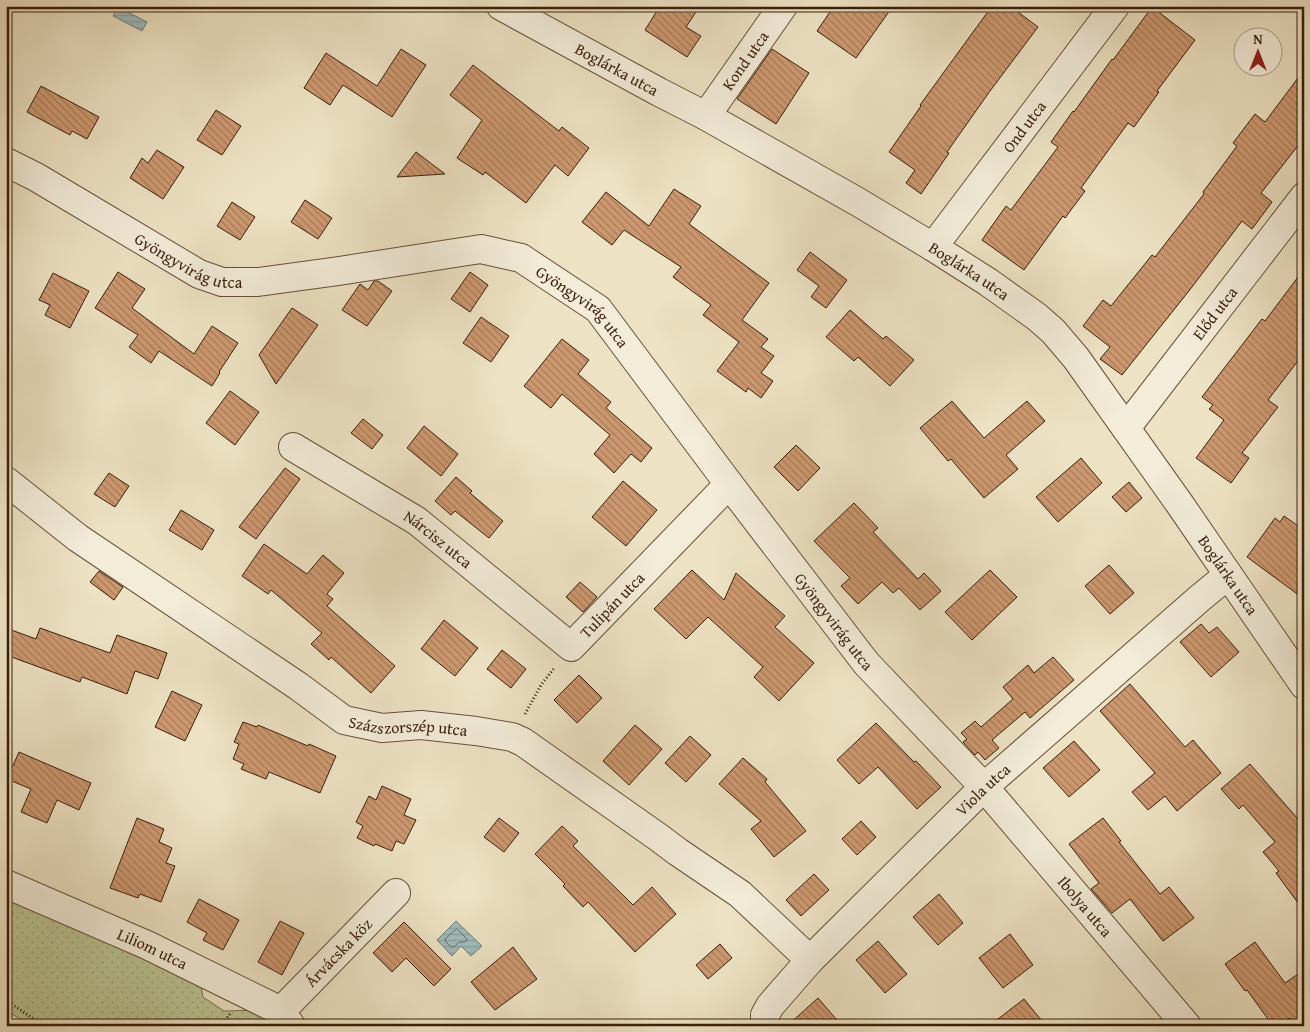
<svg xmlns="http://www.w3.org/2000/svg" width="1310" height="1032" font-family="'Gentium Book Plus',serif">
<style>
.grass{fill:url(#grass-dots);stroke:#7a714e}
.water{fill:url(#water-rules);stroke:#757d75}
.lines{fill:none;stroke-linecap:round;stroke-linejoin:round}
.shore{stroke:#6b6e64;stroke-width:1}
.building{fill:url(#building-back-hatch);stroke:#391f0a}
.minor-casing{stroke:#665038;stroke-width:30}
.path{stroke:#391f0a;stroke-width:3;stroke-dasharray:1 2.5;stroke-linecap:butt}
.minor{stroke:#f3ecd9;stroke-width:28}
.labels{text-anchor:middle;stroke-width:4.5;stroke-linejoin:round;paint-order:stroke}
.street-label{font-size:16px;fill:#391f0a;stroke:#f3ecd9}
</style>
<defs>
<pattern id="grass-dots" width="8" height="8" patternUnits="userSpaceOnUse" patternTransform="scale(1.25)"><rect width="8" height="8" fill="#bac392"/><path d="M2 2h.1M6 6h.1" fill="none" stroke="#a1a77d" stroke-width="1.8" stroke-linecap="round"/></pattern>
<pattern id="water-rules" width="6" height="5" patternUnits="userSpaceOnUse" patternTransform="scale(1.25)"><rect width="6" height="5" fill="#9dbcbd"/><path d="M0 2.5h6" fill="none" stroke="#88a1a1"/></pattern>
<pattern id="building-back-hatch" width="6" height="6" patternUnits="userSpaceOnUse" patternTransform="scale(1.25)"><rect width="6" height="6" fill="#cd9870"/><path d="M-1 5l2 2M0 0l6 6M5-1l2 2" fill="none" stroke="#a77b5a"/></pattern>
</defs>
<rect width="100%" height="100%" fill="#ede2c4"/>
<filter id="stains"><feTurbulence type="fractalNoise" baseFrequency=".004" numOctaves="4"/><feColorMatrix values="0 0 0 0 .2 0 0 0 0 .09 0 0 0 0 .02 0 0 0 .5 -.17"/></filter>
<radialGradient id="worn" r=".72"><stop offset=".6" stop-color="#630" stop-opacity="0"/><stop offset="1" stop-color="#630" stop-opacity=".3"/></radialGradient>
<!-- grass -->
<path class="grass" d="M6 897 142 953 201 986 203 997 224 1011 260 1010 281 1026H6V1020L13 1025H29L6 1010Z"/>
<!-- water -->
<path class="water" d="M118 7 147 22 142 31 113 16Z
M456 921 482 946 471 956 461 946 452 956 437 940Z"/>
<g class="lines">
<!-- shore -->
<path class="shore" d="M457 929 466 938 467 940 465 942H459L454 947H451L446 942 445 939 455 930Z"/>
</g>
<!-- building -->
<path class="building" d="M660 6H700L686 27 701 36 687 57 645 30Z
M834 6H893L856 58 817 31Z
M992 6H1010L1038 27 990 91 947 152 949 153 921 194 906 183 915 170 889 152 921 106 920 105Z
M1152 7 1195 40 1157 91 1159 92 1134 127 1128 123 1081 188 1085 191 1065 218 1063 216 1024 270 982 240 1006 206 1011 210 1058 147 1051 142 1073 111 1074 112 1112 59 1113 60Z
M401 49 426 65 392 117 343 85 330 105 304 88 326 53 377 86Z
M772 49 809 73 776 124 737 99Z
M473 65 559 131 562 127 589 148 568 176 555 165 526 203 485 172 483 175 457 158 482 120 450 95Z
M1304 70V138L1261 193 1272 202 1252 229 1242 221 1192 287 1122 375 1100 359 1110 347 1083 326 1103 300 1111 306 1152 255 1155 257 1204 194 1203 192 1237 146 1233 143 1255 114 1265 122Z
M41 86 99 117 87 139 72 131 70 135 27 112Z
M216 110 241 126 222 155 197 140Z
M157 150 184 167 163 199 130 178 142 158 148 163Z
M416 152 445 174 397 177Z
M674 189 701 206 689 224 769 283 742 320 768 339 761 347 774 356 761 373 773 381 761 398 748 388 746 392 717 371 739 342 703 315 711 305 673 277 681 267 624 230 612 245 582 222 606 192 649 226Z
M305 200 332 218 318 239 291 222Z
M232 202 255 217 240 240 217 226Z
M810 252 847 280 826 308 811 297 819 286 797 270Z
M1304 269V353L1268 400 1278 407 1242 453 1249 458 1231 483 1196 458 1224 420 1209 409 1213 405 1202 397 1262 319 1265 321Z
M118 272 145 289 132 308 194 354 212 326 238 343 219 372 220 373 212 386 159 351 151 363 129 347 138 335 95 308Z
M470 272 488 285 470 312 451 299Z
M53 273 89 291 70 328 45 315 50 305 39 300Z
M374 281H378L392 291 367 326 342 310 360 284 368 290Z
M292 308 318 325 276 384 259 355Z
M850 310 883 339 886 336 914 360 890 386 858 357 854 361 826 337Z
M481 317 509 336 491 362 463 343Z
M562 339 589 360 578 374 611 402 606 408 652 448 641 462 631 454 614 473 594 454 610 435 562 394 551 408 524 386Z
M230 391 259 412 235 445 206 423Z
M952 401 984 438 1027 401 1045 421 1006 455 1018 469 984 498 951 459 948 461 920 428Z
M363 419 383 435 372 449 351 433Z
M424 426 458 454 441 476 407 448Z
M796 445 820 468 798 491 774 467Z
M1081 458 1102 483 1058 522 1036 497Z
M285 468 300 479 256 539 239 527Z
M109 473 129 486 115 507 94 494Z
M456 477 472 491 470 493 503 521 489 538 455 511 451 515 435 501Z
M623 481 657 510 626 546 592 517Z
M1129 482 1142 498 1126 512 1112 497Z
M854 503 878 528 873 532 918 579 924 573 941 591 920 610 899 588 893 593 882 582 858 604 841 586 850 578 814 541Z
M181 510 214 530 202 550 169 530Z
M1284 516 1304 530V599L1247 557 1275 518 1280 522Z
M264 544 307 574 323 555 344 573 327 594 333 599 327 606 395 666 371 693 331 657 329 660 311 644 322 633 271 590 268 594 242 576Z
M1109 565 1134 593 1110 614 1085 586Z
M692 570 724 600 736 573 785 616 775 627 814 663 779 701 754 677 763 667 708 617 686 639 654 609Z
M990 570 1017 597 972 640 945 612Z
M99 571 123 587 114 600 90 582Z
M580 582 597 597 583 612 566 597Z
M444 620 478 648 455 676 421 649Z
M1201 624 1209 633 1217 627 1239 652 1211 677 1180 642Z
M6 628 36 639 40 628 110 653 117 635 167 653 158 679 135 671 127 694 82 677 80 682 6 655Z
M502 650 526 669 511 688 487 669Z
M1053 657 1074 680 1030 718 1025 712 992 740 999 748 985 760 978 752 975 755 963 742 967 739 961 733 975 721 981 727 1013 699 1003 687 1028 665 1034 673Z
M579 675 602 698 577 723 554 700Z
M1130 684 1185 747 1193 740 1221 773 1177 811 1165 796 1148 810 1132 792 1155 773 1100 711Z
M172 691 202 705 185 741 155 727Z
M243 722 257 727 258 725 308 746 309 744 336 756 320 793 269 772 266 779 241 769 244 764 233 759 239 744 234 742Z
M876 723 914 762 916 761 941 787 917 809 878 767 859 784 837 760Z
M635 725 662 749 629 785 603 761Z
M690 736 711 755 686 782 665 763Z
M1074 741 1100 770 1069 797 1043 768Z
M19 752 91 783 79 810 57 800 47 823 21 812 31 789 7 779Z
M743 758 767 779 765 782 806 831 774 857 751 829 761 821 719 784Z
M1250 764 1304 826V911L1276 873 1279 871 1263 852 1275 842 1243 805 1239 809 1221 789Z
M382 786 411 799 404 815 416 820 404 844 396 841 392 851 375 844 374 846 357 838 363 826 356 822 369 796 376 800Z
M137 818 164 829 159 842 172 848 166 863 175 866 161 902 140 894 138 898 110 888Z
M499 818 519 833 504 852 484 837Z
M1103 818 1121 841 1119 842 1160 894 1169 887 1194 918 1163 941 1130 899 1112 913 1091 889 1099 883 1069 844Z
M861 821 876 837 857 855 842 839Z
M562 826 578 841 573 846 633 905 652 887 676 914 635 952 588 902 583 907 563 886 565 884 535 854Z
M814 874 829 890 801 916 786 900Z
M939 894 963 923 938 945 913 917Z
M199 899 239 920 223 950 203 940 207 933 187 922Z
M280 921 304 933 282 975 258 962Z
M404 922 451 969 434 986 406 958 392 972 373 953Z
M1010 934 1033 965 1003 988 979 958Z
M878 941 907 974 885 993 856 960Z
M1255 942 1285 983 1304 970V1026H1295L1290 1018 1279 1026H1273L1247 990 1245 991 1225 964Z
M720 944 732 958 708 979 696 965Z
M513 947 537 979 495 1010 471 982Z
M818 998 842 1026H787Z
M1024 999 1046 1026H989Z"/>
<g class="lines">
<defs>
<g id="minor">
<path id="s1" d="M501 6 659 92 706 116 858 202 933 247 988 282 1037 317 1053 331 1076 358 1179 503 1304 685"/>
<path id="s2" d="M706 116 783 6"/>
<path id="s3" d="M6 162 36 177 199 274 222 282H258L339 271 481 249 521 258 598 309 729 484 866 663 984 787 1187 1026"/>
<path id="s4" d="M933 247 1115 6"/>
<path id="s5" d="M1126 428 1304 197"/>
<path id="s6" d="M293 447 417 521 571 647 729 484"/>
<path id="s7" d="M6 481 78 538 298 686 344 720 382 728 421 725 476 731 512 737 523 742 658 837 678 852 740 894 810 960"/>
<path id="s8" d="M6 884 147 945 281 1011 291 1026"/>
<path id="s9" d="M281 1011 396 893"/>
<path id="s10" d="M765 1026V1015L770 1006 810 960 984 787 1200 598 1228 575"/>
</g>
</defs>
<!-- minor casing -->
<use href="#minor" class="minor-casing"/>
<!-- path -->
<path class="path" d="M525 714 541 685 555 667
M6 1000 44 1026
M221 1026 230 1014"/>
<!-- minor -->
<use href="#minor" class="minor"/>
</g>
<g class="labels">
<!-- street labels -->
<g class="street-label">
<text dy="6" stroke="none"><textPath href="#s2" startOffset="68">Kond utca</textPath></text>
<text dy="6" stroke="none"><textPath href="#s1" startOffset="132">Boglárka utca</textPath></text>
<text dy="6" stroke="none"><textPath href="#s4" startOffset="151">Ond utca</textPath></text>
<text dy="6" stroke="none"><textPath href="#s3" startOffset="209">Gyöngyvirág utca</textPath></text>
<text dy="6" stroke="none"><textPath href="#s1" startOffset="538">Boglárka utca</textPath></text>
<text dy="6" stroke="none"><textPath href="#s3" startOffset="629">Gyöngyvirág utca</textPath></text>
<text dy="6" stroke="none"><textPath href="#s5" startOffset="145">Előd utca</textPath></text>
<text dy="6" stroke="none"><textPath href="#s6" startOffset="172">Nárcisz utca</textPath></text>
<text dy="6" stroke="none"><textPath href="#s1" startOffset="942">Boglárka utca</textPath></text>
<text dy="6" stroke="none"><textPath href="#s6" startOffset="402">Tulipán utca</textPath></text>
<text dy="6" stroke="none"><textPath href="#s3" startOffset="1034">Gyöngyvirág utca</textPath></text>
<text dy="6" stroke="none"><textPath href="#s7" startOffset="479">Százszorszép utca</textPath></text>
<text dy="6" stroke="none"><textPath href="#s10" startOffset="325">Viola utca</textPath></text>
<text dy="6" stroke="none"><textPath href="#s3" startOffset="1414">Ibolya utca</textPath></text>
<text dy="6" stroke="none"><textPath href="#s8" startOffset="160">Liliom utca</textPath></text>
<text dy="6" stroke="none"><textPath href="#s9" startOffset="82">Árvácska köz</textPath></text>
</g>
</g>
<!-- margin -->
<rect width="1310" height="1032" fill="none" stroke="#ede2c4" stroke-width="25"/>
<rect x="8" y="8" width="1295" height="1017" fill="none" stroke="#391f0a" stroke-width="2.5"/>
<rect x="12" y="12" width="1285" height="1007" fill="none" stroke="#391f0a"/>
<!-- north arrow -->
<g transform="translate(1258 52)"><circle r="24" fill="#f3ecd9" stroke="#a99a86"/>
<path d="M0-4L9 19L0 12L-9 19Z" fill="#8f2418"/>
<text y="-8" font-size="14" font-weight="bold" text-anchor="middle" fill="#391f0a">N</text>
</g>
<rect width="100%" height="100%" filter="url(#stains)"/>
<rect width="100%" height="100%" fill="url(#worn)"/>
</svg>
